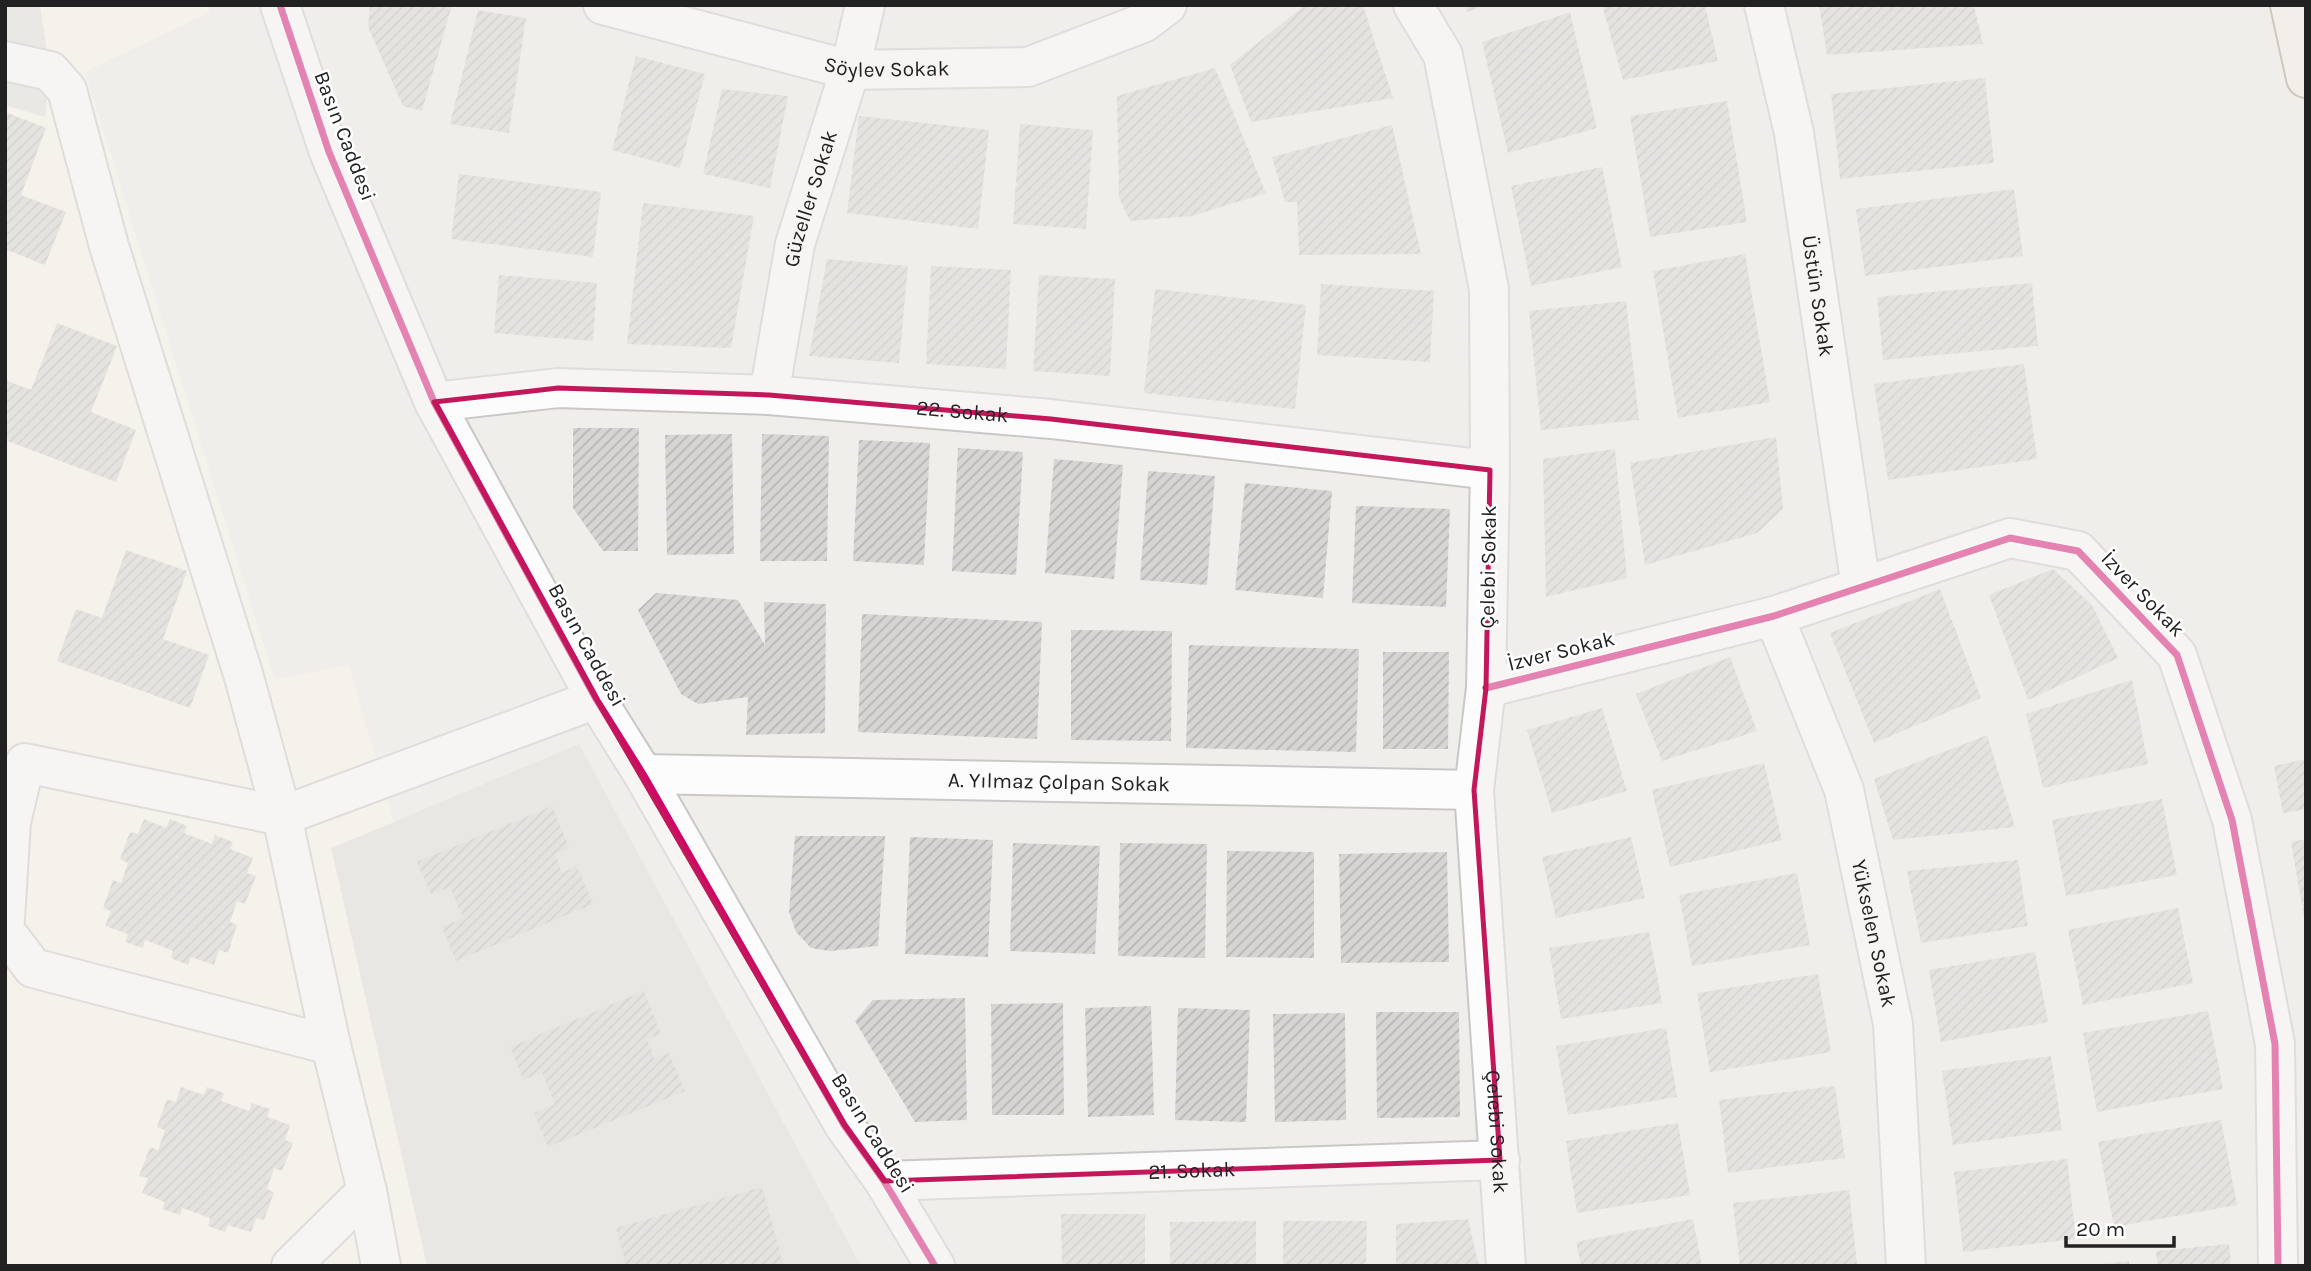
<svg xmlns="http://www.w3.org/2000/svg" width="2311" height="1271" font-family="Karla,sans-serif">
<style>
.residential{fill:#dfdedc}
.education{fill:#f8f7e8}
.parking{fill:#e0dfde}
.building{fill:url(#building-hatch)}
.lines{fill:none;stroke-linecap:round;stroke-linejoin:round}
.minor-casing{stroke:#c9c8c7;stroke-width:42}
.major-casing{stroke:#a79c86;stroke-width:42}
.minor{stroke:#fdfcfc;stroke-width:38}
.major{stroke:#f3ede7;stroke-width:38}
.cycleway-casing{stroke:#fff;stroke-width:11}
.cycleway{stroke:#d6006c;stroke-width:7}
.marked{fill:none;stroke:#c2185b;stroke-width:5;stroke-linejoin:round}
.labels{text-anchor:middle;stroke-width:5;stroke-linejoin:round;paint-order:stroke}
.street-label{font-size:21px;fill:#222;stroke:#fff}
</style>
<defs>
<pattern id="building-hatch" width="6" height="6" patternUnits="userSpaceOnUse" patternTransform="scale(1.75)"><rect width="6" height="6" fill="#d7d4d2"/><path d="M-1 1l2-2M0 6l6-6M5 7l2-2" fill="none" stroke="#b8b6b4"/></pattern>
</defs>
<rect width="100%" height="100%" fill="#f0eeeb"/>
<!-- residential -->
<path class="residential" d="M579 744 861 1266H427L331 848Z"/>
<!-- education -->
<path class="education" d="M5 5H207L210 12 85 72 275 680 349 665 394 822 331 848 427 1266H5Z"/>
<!-- parking -->
<path class="parking" d="M5 5H40L50 71 45 117 5 105Z"/>
<!-- building -->
<path class="building" d="M370 5H452L422 111 403 106 368 27Z
M1305 5H1363L1393 98 1251 122 1230 65Z
M1465 5H1485V6L1467 12Z
M1602 5H1705L1718 61 1623 80Z
M1819 5H1974L1983 44 1827 55Z
M478 10 526 18 509 133 450 124Z
M1570 12 1597 128 1508 153 1482 42Z
M636 56 705 74 680 168 612 150Z
M1215 68 1266 193 1192 216 1130 221 1119 198 1117 96Z
M1985 78 1994 163 1840 179 1831 94Z
M722 89 788 96 770 188 703 174Z
M1727 101 1747 222 1650 237 1630 116Z
M5 112 46 128 21 195 66 212 45 265 5 249Z
M859 116 989 130 978 229 847 213Z
M1020 124 1093 130 1086 229 1013 224Z
M1392 125 1421 254 1299 255 1297 202H1285L1272 157Z
M1602 167 1622 267 1531 286 1511 186Z
M459 174 601 192 593 257 451 239Z
M2014 189 2023 256 1865 276 1856 209Z
M643 203 754 216 731 348 627 344Z
M1745 254 1770 402 1678 418 1653 271Z
M827 259 908 266 899 363 809 356Z
M931 266 1011 270 1006 369 926 364Z
M499 275 597 283 593 341 494 333Z
M1039 275 1115 279 1110 376 1033 371Z
M2032 283 2038 346 1883 360 1877 297Z
M1321 284 1434 291 1430 362 1317 355Z
M1155 289 1306 305 1295 409 1144 393Z
M1626 301 1639 420 1541 430 1529 311Z
M57 323 117 346 91 412 136 430 116 482 5 440V380L31 390Z
M2024 364 2037 459 1888 480 1874 384Z
M573 428H639L638 551H603L573 508Z
M732 434 734 554 667 555 665 435Z
M762 434 829 436 827 561H760Z
M1776 437 1783 509 1757 533 1645 565 1630 463Z
M859 440 930 443 924 565 853 561Z
M958 448 1023 452 1016 575 952 571Z
M1615 449 1627 578 1546 597 1543 459Z
M1054 459 1123 465 1114 579 1045 573Z
M1148 471 1215 476 1207 585 1140 580Z
M1245 483 1332 491 1323 598 1235 590Z
M1356 506 1450 509 1446 607 1352 603Z
M126 550 187 571 163 639 209 655 190 708 57 661 76 609 102 618Z
M2053 569 2092 605 2118 658 2028 700 1989 595Z
M1940 589 1981 698 1874 743 1830 633Z
M656 593 738 600 765 645 764 602 826 604 825 733 746 735 748 697 698 704 681 694 638 610Z
M862 614 1042 622 1037 739 858 732Z
M1071 630 1172 631 1171 741 1071 740Z
M1189 645 1359 649 1356 752 1186 748Z
M1383 652H1449L1448 749H1383Z
M1730 657 1757 731 1662 761 1636 694Z
M2132 680 2148 764 2043 788 2026 714Z
M1602 708 1627 791 1552 813 1527 730Z
M1987 735 2015 827 1893 840 1874 779Z
M2306 759V809L2283 813 2274 766Z
M1764 763 1782 840 1670 867 1652 790Z
M2162 799 2177 875 2066 896 2052 820Z
M552 806 569 848 555 854 562 873 577 866 593 904 456 961 442 927 463 918 450 887 431 894 417 862Z
M144 819 166 828 170 819 187 826 184 833 212 844 215 835 233 842 230 849 253 858 247 873 256 876 245 904 237 901 230 922 237 925 228 953 219 950 214 965 191 957 188 965 171 958 173 951 145 940 143 948 125 942 128 934 105 926 111 911 103 908 113 880 121 883 128 863 120 859 130 832 138 834Z
M795 836H885L878 946 830 951 811 948 796 932 789 912Z
M910 837 993 840 988 957 905 954Z
M1631 837 1645 898 1556 918 1542 857Z
M2306 839V918H2304L2291 842Z
M1013 843 1100 846 1095 954 1010 951Z
M1120 843 1207 844 1205 958 1118 956Z
M1227 851 1314 852V958L1226 957Z
M1447 852 1449 962 1341 963 1339 854Z
M2018 860 2028 926 1921 943 1907 871Z
M1797 873 1810 945 1692 966 1679 895Z
M2178 908 2193 983 2083 1005 2068 930Z
M1649 932 1662 1003 1561 1019 1549 948Z
M2035 952 2048 1022 1941 1042 1929 970Z
M1818 974 1831 1052 1710 1072 1697 993Z
M644 991 661 1034 647 1039 654 1058 669 1053 685 1091 548 1147 534 1113 555 1104 542 1072 523 1080 510 1047Z
M965 998 967 1120 915 1122 855 1021 873 1000Z
M1063 1003 1064 1115H992L991 1004Z
M1151 1006 1154 1115 1088 1117 1085 1008Z
M1178 1008 1250 1010 1246 1122 1175 1120Z
M2208 1011 2223 1089 2097 1112 2083 1033Z
M1376 1012H1459L1460 1117 1377 1118Z
M1345 1013 1346 1120 1275 1122 1273 1014Z
M1666 1028 1677 1097 1568 1115 1556 1046Z
M2051 1056 2062 1130 1953 1145 1942 1071Z
M1835 1086 1845 1158 1728 1173 1719 1100Z
M181 1087 204 1095 207 1087 224 1093 221 1101 249 1111 252 1103 270 1109 267 1117 290 1125 285 1140 293 1143 282 1171 274 1168 267 1189 274 1192 264 1220 256 1218 251 1232 228 1225 225 1232 208 1226 210 1218 182 1208 180 1215 162 1209 165 1202 142 1193 148 1178 139 1176 150 1147 158 1150 165 1130 157 1127 167 1099 176 1102Z
M2221 1120 2237 1205 2114 1227 2098 1142Z
M1678 1123 1690 1195 1577 1213 1566 1141Z
M2067 1159 2076 1239 1963 1252 1954 1172Z
M762 1187 784 1266H626L616 1228Z
M1849 1190 1857 1264 1740 1266 1733 1203Z
M1061 1214H1145V1266H1062Z
M1468 1219 1479 1266H1396V1224Z
M1693 1219 1702 1266H1581L1576 1242Z
M1256 1221V1266H1170V1222Z
M1283 1221H1367L1366 1266H1283Z
M2229 1244 2231 1266H2158L2156 1251Z
M2129 1261V1266H2103V1264Z"/>
<g class="lines">
<defs>
<g id="minor">
<path d="M280 5 329 152 434 402 596 699 643 774 844 1125 884 1181 935 1266"/>
<path id="s1" d="M603 5 850 70 1028 67 1143 23 1167 5"/>
<path id="s2" d="M1413 5 1443 55 1489 289 1490 470 1486 688 1474 790 1506 1266"/>
<path id="s3" d="M1764 5 1794 133 1861 587"/>
<path d="M5 61 50 71 67 90 109 246 244 677 282 816 331 1045 367 1191 291 1266"/>
<path id="s4" d="M769 395 795 244 850 70 865 5"/>
<path id="s5" d="M434 402 558 388 769 395 1051 419 1490 470"/>
<path id="s6" d="M1774 616 1844 790 1893 1024 1906 1266"/>
<path d="M1486 688 1774 616 2010 538 2078 551 2177 655 2232 820 2275 1044 2278 1266"/>
<path id="s7" d="M643 774 1474 790"/>
<path d="M5 919 11 822 25 763 282 816 596 699"/>
<path d="M5 931 33 968 331 1045"/>
<path id="s8" d="M884 1181 1500 1160"/>
<path d="M367 1191 381 1266"/>
</g>
<path id="major" d="M2290 5 2306 78"/>
</defs>
<!-- minor casing -->
<use href="#minor" class="minor-casing"/>
<!-- major casing -->
<use href="#major" class="major-casing"/>
<!-- minor -->
<use href="#minor" class="minor"/>
<!-- major -->
<use href="#major" class="major"/>
<defs>
<path id="cycleway" d="M280 5 329 152 434 402 596 699 643 774 844 1125 884 1181 935 1266
M1486 688 1774 616 2010 538 2078 551 2177 655 2232 820 2275 1044 2278 1266"/>
</defs>
<!-- cycleway casing -->
<use href="#cycleway" class="cycleway-casing"/>
<!-- cycleway -->
<use href="#cycleway" class="cycleway"/>
</g>
<!-- marked area -->
<path d="M0 0H2311V1271H0ZM558 388 769 395 1051 419 1490 470 1486 688 1474 790 1500 1160 884 1181 844 1125 596 699 434 402Z" fill="#f0eeeb" fill-opacity=".55" fill-rule="evenodd"/>
<path class="marked" d="M558 388 769 395 1051 419 1490 470 1486 688 1474 790 1500 1160 884 1181 844 1125 596 699 434 402Z"/>
<g class="labels">
<!-- street labels -->
<g class="street-label">
<text dy="7" stroke="none"><textPath href="#s1" startOffset="292">Söylev Sokak</textPath></text>
<text transform="translate(345 136) rotate(69)" y="7">Basın Caddesi</text>
<text dy="7" stroke="none"><textPath href="#s4" startOffset="201">Güzeller Sokak</textPath></text>
<text dy="7" stroke="none"><textPath href="#s3" startOffset="296">Üstün Sokak</textPath></text>
<text dy="7" stroke="none"><textPath href="#s5" startOffset="530">22. Sokak</textPath></text>
<text transform="translate(1488 567) rotate(-89)" y="7">Çelebi Sokak</text>
<text transform="translate(2143 594) rotate(46)" y="7">İzver Sokak</text>
<text transform="translate(587 645) rotate(61)" y="7">Basın Caddesi</text>
<text transform="translate(1561 651) rotate(-14)" y="7">İzver Sokak</text>
<text dy="7" stroke="none"><textPath href="#s7" startOffset="416">A. Yılmaz Çolpan Sokak</textPath></text>
<text dy="7" stroke="none"><textPath href="#s6" startOffset="334">Yükselen Sokak</textPath></text>
<text dy="7" stroke="none"><textPath href="#s2" startOffset="1141">Çelebi Sokak</textPath></text>
<text transform="translate(873 1133) rotate(58)" y="7">Basın Caddesi</text>
<text dy="7" stroke="none"><textPath href="#s8" startOffset="308">21. Sokak</textPath></text>
</g>
</g>
<!-- border -->
<rect width="2311" height="1271" fill="none" stroke="#222222" stroke-width="14"/>
<!-- scale -->
<path d="M2066 1236v10h108v-10" fill="none" stroke="#222222" stroke-width="3.5"/>
<text x="2076" y="1236" font-size="21" fill="#222222" stroke="#ffffff" stroke-width="5" paint-order="stroke">20 m</text>
</svg>
